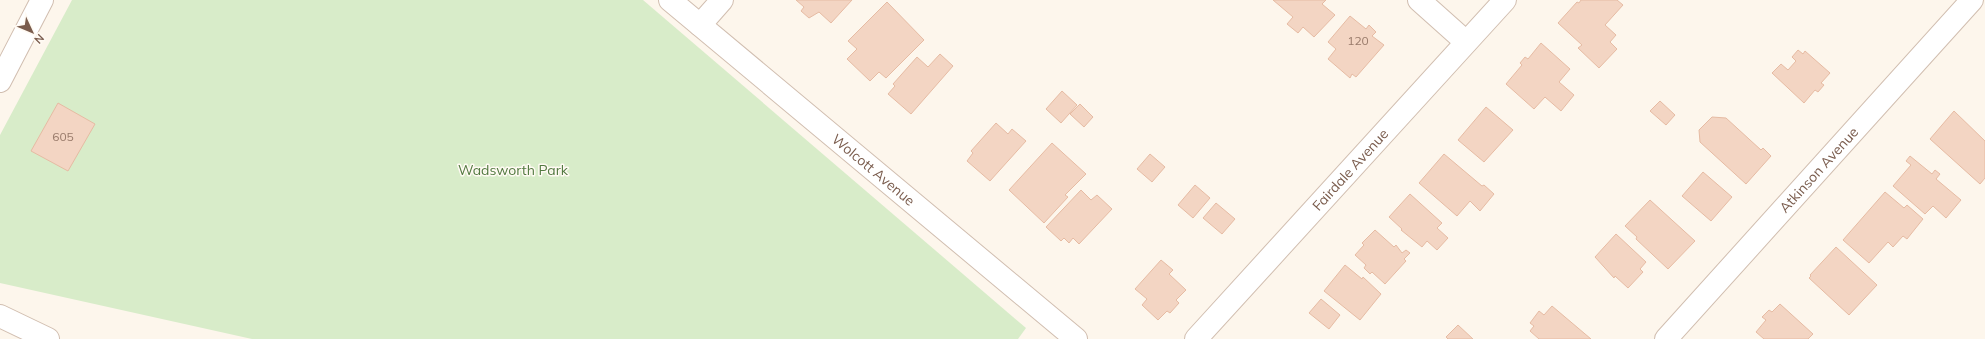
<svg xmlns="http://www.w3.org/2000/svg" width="1985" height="339" font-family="Mulish,sans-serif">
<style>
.green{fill:#d8ecc9}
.building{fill:#f3d5c3;stroke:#e6bba3}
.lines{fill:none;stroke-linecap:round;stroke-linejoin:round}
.minor-casing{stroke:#d1beb0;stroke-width:24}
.minor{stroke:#fff;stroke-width:22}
.labels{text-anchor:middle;stroke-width:3;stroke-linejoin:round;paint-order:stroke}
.number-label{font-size:12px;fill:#987a6a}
.street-label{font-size:14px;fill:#7a5c4d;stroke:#fffaf3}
.park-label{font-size:14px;fill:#537a41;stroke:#fffaf3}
</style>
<rect width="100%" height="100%" fill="#fdf6ec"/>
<!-- green -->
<path class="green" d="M72 0H643L1026 328 1018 339H252L0 283V135Z"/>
<!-- building -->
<path class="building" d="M796 0H852L831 23 819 12 809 18 801 11 804 7Z
M1273 0H1326L1322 4 1335 15 1314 37 1303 27 1298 33 1287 24 1293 17Z
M1581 0H1617L1623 5 1605 25 1616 35 1610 42 1617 49 1599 68 1578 48 1582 45 1558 23 1577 2 1579 3Z
M887 2 924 40 886 78 879 72 870 81 847 59 857 49 848 41Z
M1350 16 1366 29 1369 25 1376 32 1372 36 1384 45 1356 77 1352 74 1350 78 1328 59 1336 49 1328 42Z
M1541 43 1570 69 1559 82 1574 95 1561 111 1545 97 1534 109 1506 84 1522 65 1520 63 1525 57 1528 59Z
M1798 50 1803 54 1805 51 1830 73 1821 83 1824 85 1818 92 1815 90 1804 103 1772 73 1781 64 1788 70 1796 61 1792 57Z
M940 54 953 66 911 114 888 94 895 86 893 84 917 57 928 67Z
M1062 91 1077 105 1061 123 1046 109Z
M1660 101 1675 115 1666 125 1650 111Z
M58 103 95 124 68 171 31 151Z
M1080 104 1093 117 1084 127 1070 114Z
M1486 107 1513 130 1484 162 1458 140Z
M1954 111 1985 141V178L1980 184 1930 139Z
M1712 117 1726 118 1761 150 1763 148 1771 156 1746 184 1700 142 1699 130Z
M996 123 1008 134 1012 129 1026 141 990 181 967 161 973 153 971 151Z
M1052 143 1086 174 1065 195 1068 197 1044 223 1009 190Z
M1150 154 1165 167 1152 182 1137 169Z
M1444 154 1482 186 1484 185 1494 194 1480 211 1470 201 1457 216 1419 183Z
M1910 156 1932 174 1935 170 1940 174 1936 179 1961 200 1946 218 1933 206 1925 214 1893 186 1911 165 1906 161Z
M1703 172 1732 197 1711 221 1682 196Z
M1195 185 1210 198 1193 218 1178 205Z
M1081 190 1091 200 1097 195 1112 209 1079 244 1073 238 1069 243 1064 238 1061 241 1046 227Z
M1885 192 1904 208 1907 205 1923 219 1907 239 1903 236 1893 247 1888 242 1869 263 1843 240Z
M1410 194 1442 223 1437 228 1448 238 1437 250 1427 241 1422 247 1401 230 1402 229 1389 217Z
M1650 200 1695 241 1668 269 1636 239 1637 237 1625 226Z
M1216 203 1235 219 1222 234 1203 218Z
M1375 230 1394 247 1396 245 1402 253 1406 250 1410 253 1404 259 1406 261 1385 284 1372 272 1370 274 1364 268 1366 265 1355 255 1364 245 1362 243Z
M1616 234 1646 262 1640 269 1643 272 1628 288 1615 276 1614 278 1595 257Z
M1836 247 1877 285 1849 315 1809 278 1811 276 1810 275Z
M1161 260 1173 270 1169 274 1186 290 1176 300 1179 303 1170 313 1167 311 1158 320 1142 305 1147 299 1135 289Z
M1345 265 1362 279 1363 277 1381 294 1360 320 1324 291Z
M1321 299 1340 315 1329 329 1309 313Z
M1780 304 1813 334 1808 339H1764L1756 332 1766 320 1762 317 1769 310 1772 312Z
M1552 306 1591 339H1539L1530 331 1534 326 1530 323 1539 311 1544 315Z
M1458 325 1473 339H1448L1446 337Z"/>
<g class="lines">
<defs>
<g id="minor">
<path id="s1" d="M670 0 1076 339"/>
<path d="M1419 0 1466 42"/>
<path d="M700 25 722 0"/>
<path d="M0 81 42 0"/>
<path d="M0 316 48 339"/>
<path id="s2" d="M1196 339 1505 0"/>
<path id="s3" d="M1666 339 1972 0"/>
</g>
</defs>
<!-- minor casing -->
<use href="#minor" class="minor-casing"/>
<!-- minor -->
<use href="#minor" class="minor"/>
</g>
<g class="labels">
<!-- number labels -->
<g class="number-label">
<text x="1358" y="45">120</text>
<text x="63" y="141">605</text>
</g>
<!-- street labels -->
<g class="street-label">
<text dy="5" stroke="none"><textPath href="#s1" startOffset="265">Wolcott Avenue</textPath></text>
<text dy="5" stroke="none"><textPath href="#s2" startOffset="229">Fairdale Avenue</textPath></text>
<text dy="5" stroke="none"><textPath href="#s3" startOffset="228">Atkinson Avenue</textPath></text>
</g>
<!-- park labels -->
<g class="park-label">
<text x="513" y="175">Wadsworth Park</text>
</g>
</g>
<!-- north arrow -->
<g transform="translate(32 32) rotate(134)" stroke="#fffaf3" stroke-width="3" paint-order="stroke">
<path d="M0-3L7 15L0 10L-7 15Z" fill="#7a5c4d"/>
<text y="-6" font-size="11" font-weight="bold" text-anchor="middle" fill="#7a5c4d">N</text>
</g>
</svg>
